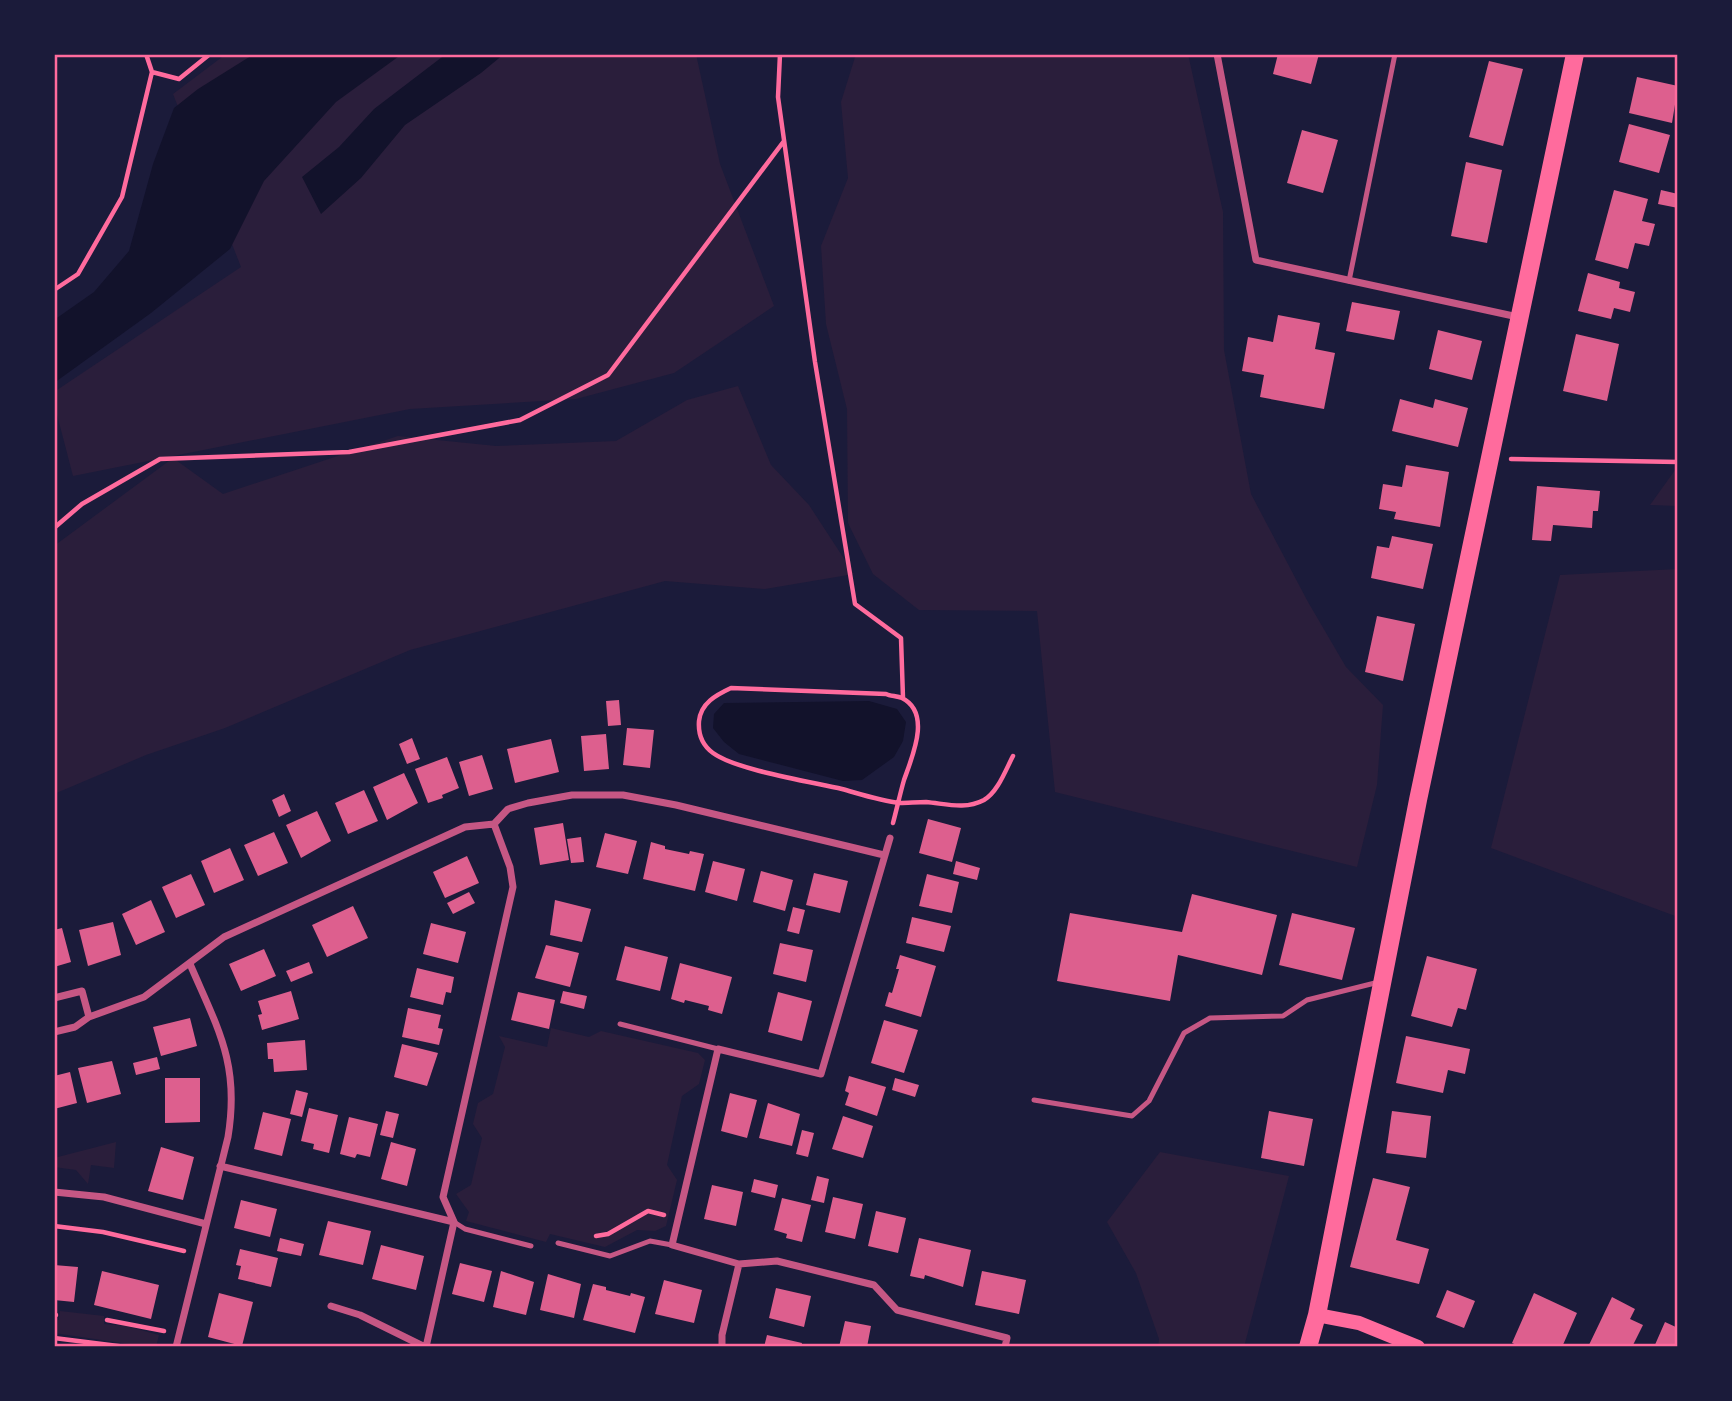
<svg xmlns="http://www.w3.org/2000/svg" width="1732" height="1401" font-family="Roboto,sans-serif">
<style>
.green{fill:#2a1e3b}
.water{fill:#12122b}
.building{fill:#dd5f8e}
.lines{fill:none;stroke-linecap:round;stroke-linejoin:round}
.path{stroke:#ff6b9d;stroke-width:4.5}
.service{stroke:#c65784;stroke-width:5}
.minor{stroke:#c65784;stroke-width:7}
.secondary{stroke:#ff6b9d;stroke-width:14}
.primary{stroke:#ff6b9d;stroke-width:18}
.neatline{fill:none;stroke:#ff6b9d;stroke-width:2.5}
</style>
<rect width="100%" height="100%" fill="#1b1b3a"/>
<!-- green -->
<path class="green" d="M226 54H696L720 164 774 306 674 373 576 399 410 409 73 476 54 403V392L241 267 173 94Z
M856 54H1188L1223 212 1224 350 1251 494 1308 602 1346 667 1383 705 1377 785 1357 867 1055 792 1037 611 919 610 873 574 848 523 847 409 826 324 821 246 848 178 841 102Z
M738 386 771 465 809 505 854 574 765 589 665 581 410 650 225 728 146 755 54 794V546L173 458 223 494 398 436 496 446 616 441 687 400Z
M1678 466V506L1650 505Z
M1678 569V917L1491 848 1560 575Z
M551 1028 589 1037 601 1031 698 1053 705 1060 699 1084 682 1096 667 1165 677 1180 666 1226 655 1231 637 1230 605 1247 550 1234 546 1242 466 1221 469 1212 456 1194 471 1185 482 1138 473 1124 478 1103 493 1094 505 1047 499 1036 547 1047Z
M116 1142 114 1168 91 1165 88 1184 76 1170 54 1167V1158Z
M1160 1152 1289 1176 1244 1347H1158L1159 1339 1136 1273 1107 1222Z
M60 1311 104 1316V1324L126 1326 159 1335 156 1347H149L54 1333V1319L59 1320Z"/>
<!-- water -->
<path class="water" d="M254 54H402L336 102 264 181 230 249 151 313 54 383V320L94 292 129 251 153 164 174 108 198 89Z
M446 54H504L481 73 405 125 361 178 321 214 302 177 339 147 374 109Z
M869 701 897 709 906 722 903 741 894 757 862 780 843 781 739 754 724 742 713 728 714 714 724 703Z"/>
<!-- building -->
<path class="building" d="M1278 54H1319L1311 84 1273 74Z
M1489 61 1523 69 1503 146 1469 137Z
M1637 77 1678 86 1672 123 1629 113Z
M1629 124 1670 135 1659 173 1619 162Z
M1302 130 1338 140 1323 193 1287 183Z
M1466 162 1502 170 1487 243 1451 236Z
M1614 190 1648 199 1642 221 1655 224 1649 246 1635 243 1628 269 1595 260Z
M1661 190 1678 194V208L1658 204Z
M1588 273 1620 282 1619 288 1635 292 1630 312 1614 308 1611 319 1578 311Z
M1352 302 1400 311 1394 340 1346 331Z
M1278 315 1320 323 1315 349 1335 353 1324 409 1260 397 1264 375 1242 371 1248 337 1273 342Z
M1438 330 1482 341 1472 380 1429 369Z
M1576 334 1619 344 1607 401 1563 391Z
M1400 399 1433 408 1435 399 1468 408 1458 447 1392 431Z
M1406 465 1449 472 1440 527 1394 519 1396 512 1379 509 1383 484 1402 487Z
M1537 486 1600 491 1598 511H1593L1592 528 1553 525 1551 541 1532 540Z
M1392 536 1433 544 1423 589 1371 578 1377 546 1389 548Z
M1377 616 1415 624 1403 681 1365 672Z
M619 700 621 725 608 726 606 701Z
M627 728 654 730 650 768 623 765Z
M606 734 609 769 584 771 581 736Z
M412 738 420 759 407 764 399 744Z
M551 739 559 772 515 783 507 749Z
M482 755 493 789 469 796 459 762Z
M447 757 459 788 442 795 443 798 428 803 415 769Z
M404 773 418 803 387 820 373 787Z
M364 790 378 821 348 834 335 803Z
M284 794 291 811 279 817 272 800Z
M317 811 331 841 301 858 286 825Z
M928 819 961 828 952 862 919 853Z
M563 823 569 860 540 865 534 828Z
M274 832 288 863 258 876 244 845Z
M605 833 637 841 628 874 596 867Z
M581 837 584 862 571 863 567 839Z
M651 842 665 846V849L689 854 690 851 704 854 695 891 643 879Z
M230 848 244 880 214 893 201 861Z
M467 856 479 883 445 898 433 872Z
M713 861 745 869 737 901 705 892Z
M956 861 980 868 977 880 953 874Z
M761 871 793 880 785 911 753 902Z
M814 873 848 881 840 913 806 905Z
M191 874 205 905 176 918 162 887Z
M927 874 959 882 952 913 919 906Z
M469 892 475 903 453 914 447 903Z
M1192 894 1277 915 1262 975 1178 955 1170 1001 1057 981 1070 913 1182 932Z
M151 900 165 932 136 945 122 914Z
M555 900 591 909 582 942 550 935Z
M353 906 368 938 327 957 312 925Z
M793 907 805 910 799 934 787 931Z
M1292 913 1355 928 1342 980 1279 965Z
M912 917 951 926 944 952 906 943Z
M113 922 121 955 88 966 79 930Z
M431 923 466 932 458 963 423 954Z
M62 928 71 962 54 967V930Z
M780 943 813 950 806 982 773 974Z
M546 945 579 953 570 987 535 978Z
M625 946 668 957 660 991 616 980Z
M264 949 276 976 241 991 229 964Z
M900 955 936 966 921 1017 885 1006 889 992 892 993 899 969H896Z
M1427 956 1477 969 1466 1010 1458 1008 1452 1027 1411 1016Z
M309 962 313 973 291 982 286 971Z
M680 963 732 977 722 1014 708 1010 709 1006 685 1000 684 1003 671 999Z
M417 968 454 977 451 993 446 992 443 1005 410 997Z
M291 991 299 1019 262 1030 258 1015 262 1014 258 1001Z
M563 991 587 996 584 1009 560 1003Z
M518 992 555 1000 549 1029 511 1020Z
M778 992 812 1001 802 1041 768 1032Z
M408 1008 441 1015 438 1028 443 1029 439 1045 402 1037Z
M190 1018 197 1046 161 1056 153 1027Z
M884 1020 918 1030 904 1073 871 1063Z
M1406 1036 1470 1049 1465 1074 1448 1070 1443 1093 1396 1083Z
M305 1040 307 1070 274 1072 273 1059H268L267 1043Z
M402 1044 438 1053 427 1086 394 1077Z
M157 1057 160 1069 136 1075 133 1063Z
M112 1061 121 1094 87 1103 78 1068Z
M70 1072 77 1103 54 1109V1076Z
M849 1076 886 1087 877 1116 845 1105 849 1093 845 1091Z
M165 1078H200V1122L165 1123Z
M895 1078 919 1085 915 1097 892 1090Z
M296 1090 308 1093 302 1117 290 1114Z
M730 1093 757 1100 747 1138 721 1131Z
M768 1103 800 1114 792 1146 759 1138Z
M309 1108 338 1115 329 1153 313 1149 314 1144 301 1141Z
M386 1111 399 1114 393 1138 380 1135Z
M1269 1111 1313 1119 1304 1166 1261 1158Z
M1392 1111 1431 1116 1426 1158 1386 1153Z
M263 1112 291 1119 282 1156 254 1149Z
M843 1116 873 1126 863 1158 832 1149Z
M349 1117 378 1124 370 1157 357 1154 355 1158 340 1154Z
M802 1130 814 1133 808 1157 796 1154Z
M391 1142 416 1149 407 1186 381 1179Z
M161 1147 194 1157 183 1200 148 1191Z
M817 1176 829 1179 824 1203 811 1200Z
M1373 1178 1410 1187 1396 1240 1429 1249 1419 1284 1350 1267Z
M754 1179 778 1185 775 1198 751 1192Z
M712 1185 743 1192 736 1226 704 1219Z
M833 1197 863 1204 855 1239 825 1232Z
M782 1198 811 1205 802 1242 786 1238 787 1234 774 1230Z
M241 1200 277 1209 270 1237 234 1228Z
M876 1211 906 1218 898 1253 868 1246Z
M328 1221 371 1231 363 1265 319 1255Z
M280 1238 304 1244 301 1256 277 1251Z
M919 1238 971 1250 963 1287 925 1275 924 1279 910 1276Z
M381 1245 424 1256 416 1290 372 1279Z
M240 1249 278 1258 271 1287 238 1279 241 1266 236 1265Z
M460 1263 492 1271 484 1302 452 1294Z
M54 1265 78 1267 74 1302 54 1300Z
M102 1271 159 1285 151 1319 94 1305Z
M501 1271 534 1282 526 1315 493 1307Z
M982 1271 1026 1280 1019 1314 975 1305Z
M548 1274 581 1284 574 1318 540 1310Z
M664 1280 702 1290 694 1323 655 1314Z
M593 1284 606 1287V1290L630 1296 631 1293 645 1297 635 1333 583 1320Z
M776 1288 811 1296 804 1327 769 1318Z
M1447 1290 1475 1301 1464 1328 1436 1317Z
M219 1293 253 1302 242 1346 208 1337Z
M1534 1293 1577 1313 1562 1347H1521L1512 1343Z
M1612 1297 1635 1309 1630 1319 1643 1325 1632 1347H1588Z
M845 1321 871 1326 867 1347H839Z
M1665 1322 1678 1328V1347H1654Z
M767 1335 802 1343 801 1347H764Z"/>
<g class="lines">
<!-- path -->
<path class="path" d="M146 54 152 72 179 79 210 54
M780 54 778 97 815 362 855 604 901 638 903 698
M54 290 78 274 122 197 152 72
M1511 459 1678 462
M54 528 82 504 160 459 349 452 520 420 608 375 784 141
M893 823C897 808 900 794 904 780 912 757 932 713 902 698 897 696 890 696 886 694L731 688C716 695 701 703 699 721 698 734 702 745 713 753 736 770 812 782 842 789 860 794 881 801 900 803 908 803 917 802 926 802 947 804 965 810 984 800 998 792 1006 769 1013 756
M54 1226 103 1232 184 1251
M596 1236 608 1234 648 1211 664 1215
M54 1315H56
M107 1320 164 1331
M54 1338 126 1347"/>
<!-- service -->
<path class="service" d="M1349 281 1395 54
M620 1024 718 1049
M1034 1100 1132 1116 1149 1101 1184 1033 1210 1018 1283 1016 1307 1000 1379 982
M454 1222 465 1229 531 1246
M558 1243 610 1256 650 1241 672 1245"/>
<!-- minor -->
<path class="minor" d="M1217 54 1256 260 1518 317
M54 998 82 991 89 1017 144 997 224 937 465 827 494 824 508 809 528 803 572 795H623L676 805 884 855
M54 1032 75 1027 89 1017
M220 1166 454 1222 443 1197 513 887 510 867 494 824
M54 1192 104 1197 206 1224
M739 1264 672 1245 718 1049 821 1074 890 838
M331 1306 360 1315 425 1347
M176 1347 228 1137C240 1064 218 1029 190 964
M426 1347 454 1222
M722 1347V1335L739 1264 777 1261 874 1285 897 1310 1007 1338 1005 1347"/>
<!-- secondary -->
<path class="secondary" d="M1317 1315 1359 1323 1418 1347"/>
<!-- primary -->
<path class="primary" d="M1308 1347 1317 1315 1418 800 1575 54"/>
</g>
<!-- border -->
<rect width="1732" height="1401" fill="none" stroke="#1b1b3a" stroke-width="112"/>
<rect x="56" y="56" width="1620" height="1289" class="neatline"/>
</svg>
